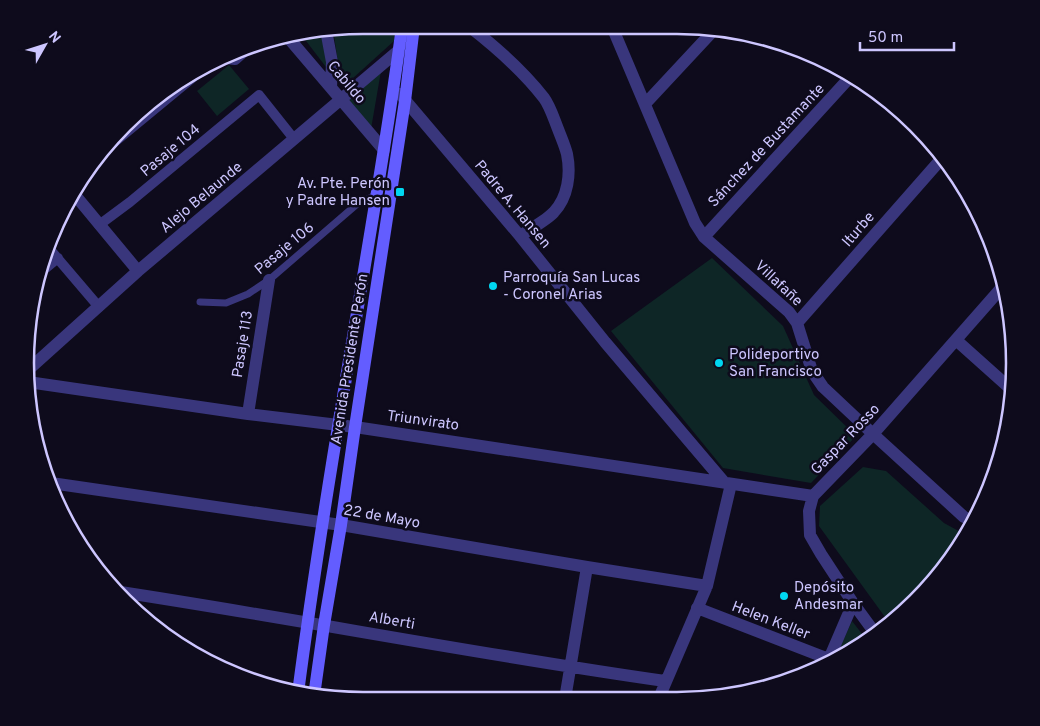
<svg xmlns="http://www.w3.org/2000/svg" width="1040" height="726" font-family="Overpass,sans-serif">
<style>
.green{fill:#0e2626}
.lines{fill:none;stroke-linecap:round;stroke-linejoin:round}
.service{stroke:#39367c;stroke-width:7}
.pedestrian{stroke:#39367c;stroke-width:10}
.minor{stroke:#39367c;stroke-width:12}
.secondary{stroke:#635dff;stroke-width:12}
.poi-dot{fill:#00d7f1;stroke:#0e0b1c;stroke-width:2}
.labels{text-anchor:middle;stroke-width:5;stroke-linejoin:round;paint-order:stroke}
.street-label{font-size:15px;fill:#cdc6ff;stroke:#0e0b1c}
.poi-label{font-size:15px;fill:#cdc6ff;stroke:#0e0b1c;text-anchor:start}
.rim{fill:none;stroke:#cdc6ff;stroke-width:2.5}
</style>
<rect width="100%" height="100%" fill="#0e0b1c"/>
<!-- green -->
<path class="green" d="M363 25 396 26 394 41 352 79 340 76 333 29Z
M321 31 329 71 300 33Z
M229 65 249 89 217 116 197 91Z
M381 71 371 129 347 101Z
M712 258 783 326 814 395 856 436 811 483 723 468 611 331Z
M863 467 886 471 944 523 966 535 945 569 900 617 890 624 819 526 820 506Z
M852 621 866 639 846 653 839 650Z"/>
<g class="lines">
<!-- service -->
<path class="service" d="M200 302 226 303 248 294 269 280 356 205 377 194"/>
<!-- pedestrian -->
<path class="pedestrian" d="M99 225 130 202 259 95 294 139
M47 246 99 307
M40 273 58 258"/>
<!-- minor -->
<path class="minor" d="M470 27C497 48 523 71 544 98 550 106 554 119 558 129 561 137 565 146 567 154 571 174 568 197 554 212 547 220 530 229 520 236
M613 29 695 223 704 237 789 312 797 323 812 371 823 387 873 434 964 517 974 522
M326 30 332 62 331 88
M286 35 384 150
M227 58 235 59 244 51
M400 94 520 236 605 342 723 481
M645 104 713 31
M102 151 199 71
M75 195 138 271
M704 237 852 75
M797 323 943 157
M956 340 1013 391
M28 370 138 271 398 51
M28 382 248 414 355 427 813 496
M248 414 269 280
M51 483 341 525 587 567 707 586
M114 591C298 619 481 655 665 681
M697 608 834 661
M875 633 853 603 821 554 810 535 809 511 813 496 873 434 1004 285
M826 666 853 603
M659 698 707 586 731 484
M565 699 587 567"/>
<!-- secondary -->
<path class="secondary" d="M298 693C316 556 339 419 362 283 376 197 391 112 402 26
M314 696 324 625 341 525 355 427 405 101 414 26"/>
</g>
<!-- markers -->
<g class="poi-dot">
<rect x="395" y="187" width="10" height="10" rx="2.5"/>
<circle cx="493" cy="286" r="5"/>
<circle cx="719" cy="363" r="5"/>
<circle cx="784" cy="596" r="5"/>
</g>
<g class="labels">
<!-- street labels -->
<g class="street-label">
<text transform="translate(347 82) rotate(50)" y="5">Cabildo</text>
<text transform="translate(766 145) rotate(-47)" y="5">Sánchez de Bustamante</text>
<text transform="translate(170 150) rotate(-40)" y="5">Pasaje 104</text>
<text transform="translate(201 197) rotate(-40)" y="5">Alejo Belaunde</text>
<text transform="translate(513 204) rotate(50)" y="5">Padre A. Hansen</text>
<text transform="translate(858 229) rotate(-49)" y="5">Iturbe</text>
<text transform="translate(284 248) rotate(-40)" y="5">Pasaje 106</text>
<text transform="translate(779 283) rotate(43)" y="5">Villafañe</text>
<text transform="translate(242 344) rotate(-81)" y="5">Pasaje 113</text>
<text transform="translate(349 359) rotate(-81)" y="5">Avenida Presidente Perón</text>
<text transform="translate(423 420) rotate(8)" y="5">Triunvirato</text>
<text transform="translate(845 439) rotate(-46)" y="5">Gaspar Rosso</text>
<text transform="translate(382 516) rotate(10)" y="5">22 de Mayo</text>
<text transform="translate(392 620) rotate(10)" y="5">Alberti</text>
<text transform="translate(771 620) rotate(21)" y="5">Helen Keller</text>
</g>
<!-- poi labels -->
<g class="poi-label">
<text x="390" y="188" text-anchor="end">Av. Pte. Perón<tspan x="390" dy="17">y Padre Hansen</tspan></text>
<text x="503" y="282">Parroquía San Lucas<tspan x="503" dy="17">- Coronel Arias</tspan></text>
<text x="729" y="359">Polideportivo<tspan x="729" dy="17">San Francisco</tspan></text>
<text x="794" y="592">Depósito<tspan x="794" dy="17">Andesmar</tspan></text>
</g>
</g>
<!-- crop -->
<path d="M0 0H1040V726H0ZM363 34H677A329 329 0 0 1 1006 363V363A329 329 0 0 1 677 692H363A329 329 0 0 1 34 363V363A329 329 0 0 1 363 34Z" fill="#0e0b1c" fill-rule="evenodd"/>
<path class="rim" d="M363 34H677A329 329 0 0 1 1006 363V363A329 329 0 0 1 677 692H363A329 329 0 0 1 34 363V363A329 329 0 0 1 363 34Z"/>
<!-- north arrow -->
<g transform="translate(45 45) rotate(51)" stroke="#0e0b1c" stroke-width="4" paint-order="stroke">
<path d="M0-4L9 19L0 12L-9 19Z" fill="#cdc6ff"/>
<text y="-8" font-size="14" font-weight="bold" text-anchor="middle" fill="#cdc6ff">N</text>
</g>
<!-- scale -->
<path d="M860 42v8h94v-8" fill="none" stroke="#cdc6ff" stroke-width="2.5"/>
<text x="868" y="42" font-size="15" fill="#cdc6ff" stroke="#0e0b1c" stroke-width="4" paint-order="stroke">50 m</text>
</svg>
